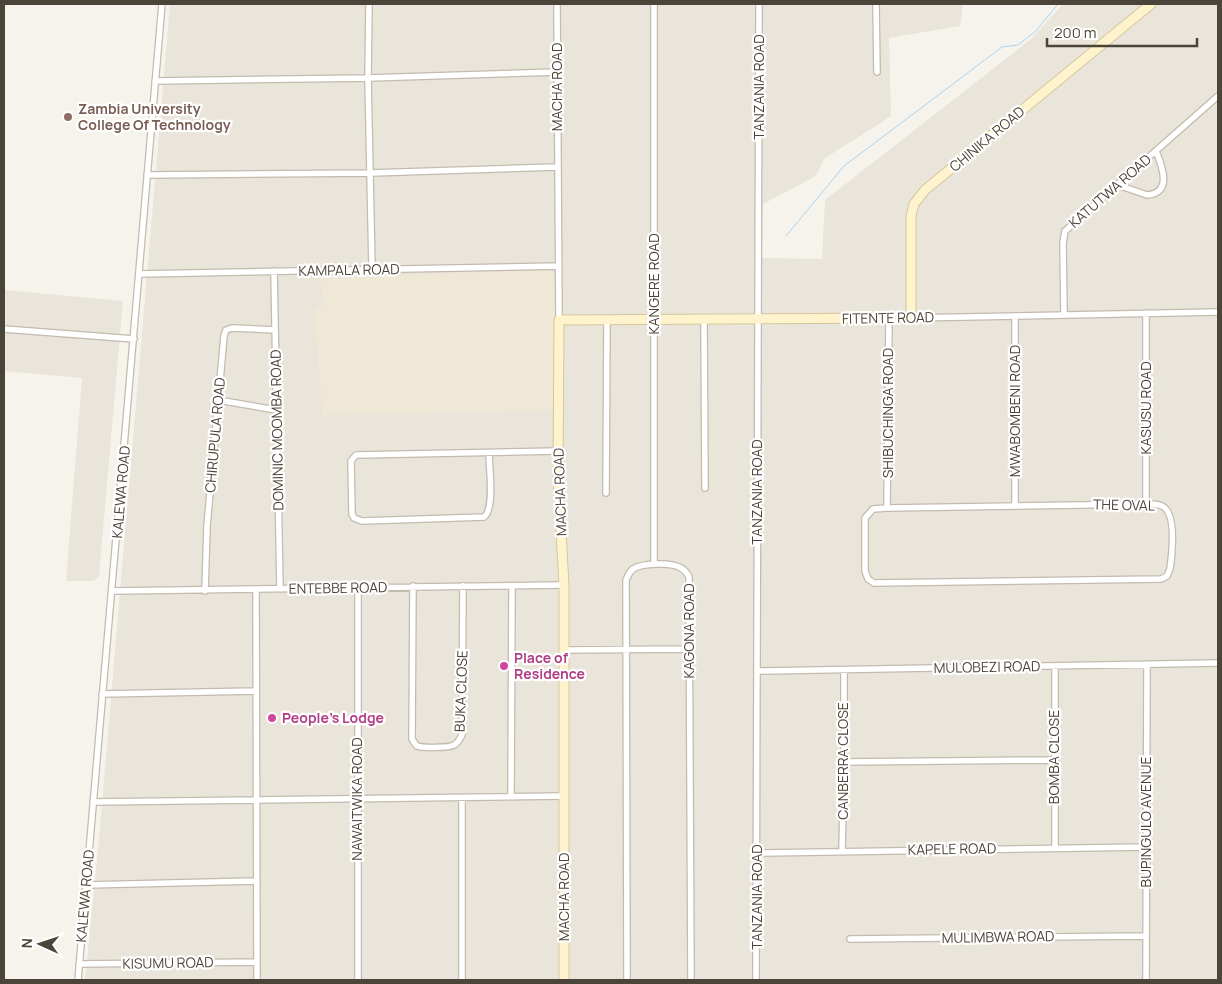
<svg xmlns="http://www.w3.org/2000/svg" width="1222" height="984" font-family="Manrope,sans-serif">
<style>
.residential{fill:#eae5da}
.education{fill:#efe8d6}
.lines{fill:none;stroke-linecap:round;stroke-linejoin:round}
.stream{stroke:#a9d4f2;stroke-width:1}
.minor-casing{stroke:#c2bbae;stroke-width:8}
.secondary-casing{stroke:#d6c79b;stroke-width:11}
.minor{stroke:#fff;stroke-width:5.5}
.secondary{stroke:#fff3cd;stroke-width:9}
.education-dot{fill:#8d6e63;stroke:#fff;stroke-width:2}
.hotel-dot{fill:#d1479c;stroke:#fff;stroke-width:2}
.labels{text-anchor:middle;stroke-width:4.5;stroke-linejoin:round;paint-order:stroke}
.street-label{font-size:14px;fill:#4b4439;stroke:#fff}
.education-label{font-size:14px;font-weight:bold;fill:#785e54;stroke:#fff;text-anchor:start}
.hotel-label{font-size:14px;font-weight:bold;fill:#b23c85;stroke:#fff;text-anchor:start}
</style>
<rect width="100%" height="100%" fill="#f6f3ec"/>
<!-- residential -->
<path class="residential" d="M170 4H963L960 26 889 38 891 116 824 159 816 176 763 204 762 258 822 259 825 200 1031 39 1063 4H1218V980H85L99 839Z
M4 290 123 301 99 576 94 581H66L82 378 4 371Z"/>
<!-- education -->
<path class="education" d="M550 269 555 275 556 410 322 415 315 309 325 304 319 279Z"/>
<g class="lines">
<!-- stream -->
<path class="stream" d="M786 236 844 166 1002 47 1018 45 1036 31 1058 4"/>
<defs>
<path id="minor" d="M369 4 368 78 372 269
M557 4 559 320
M654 4V564
M876 4 877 72
M155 81 368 78 557 72
M147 175 371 173 557 167
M1118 185 1147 195C1173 193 1162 166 1156 151
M274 271 280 589
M139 274 559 266
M1064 314 1063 243 1065 231 1218 96
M911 318 1218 312
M704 320 705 488
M4 329 134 339
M218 400 276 410
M489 453C489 467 495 509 484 517L362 521 354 518 352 514 351 461 356 455 558 451
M606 493 607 320
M1146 504C1151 504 1157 503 1162 506 1177 513 1172 554 1170 569L1167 576 1161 579 874 583 868 579 865 571V518L873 509 887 508Z
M1146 504V313
M1015 506V316
M887 508 889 318
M413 586 412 739C414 742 415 744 417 746 422 748 449 748 454 745 458 743 460 739 462 735L463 586
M256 590 257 980
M112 591 564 585
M205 591 207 526 224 336 226 330 232 328 275 330
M564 650 689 649
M757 671 1218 663
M102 694 256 691
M844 762 1054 760
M511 796 512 586
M93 802 564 796
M1055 847V666
M842 851 844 762V670
M758 853 1146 847
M86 885 257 881
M850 939 1146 936
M79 964 257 962
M78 980 162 4
M358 980V588
M462 980V798
M627 980 626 580C628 576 629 572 633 569 642 563 672 562 681 568 685 570 687 573 689 577L691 980
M756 980 759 4
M1146 980 1147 664"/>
<path id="secondary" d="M564 980V585L558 479 559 320 911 318V216L914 204 925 190 1151 4"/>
</defs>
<!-- minor casing -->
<use href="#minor" class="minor-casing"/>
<!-- secondary casing -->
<use href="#secondary" class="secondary-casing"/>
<!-- minor -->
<use href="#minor" class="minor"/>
<!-- secondary -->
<use href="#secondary" class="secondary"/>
</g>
<!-- markers -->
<circle class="education-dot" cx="68" cy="117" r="5"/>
<g class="hotel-dot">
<circle cx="504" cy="666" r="5"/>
<circle cx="272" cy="718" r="5"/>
</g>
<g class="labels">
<!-- street labels -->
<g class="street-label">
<text transform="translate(557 87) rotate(-90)" y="5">MACHA ROAD</text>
<text transform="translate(759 87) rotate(-90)" y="5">TANZANIA ROAD</text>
<text transform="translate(987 139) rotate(-40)" y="5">CHINIKA ROAD</text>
<text transform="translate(1110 191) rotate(-41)" y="5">KATUTWA ROAD</text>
<text transform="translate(349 270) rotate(-1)" y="5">KAMPALA ROAD</text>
<text transform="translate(654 284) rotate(-90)" y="5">KANGERE ROAD</text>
<text transform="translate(888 318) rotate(-1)" y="5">FITENTE ROAD</text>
<text transform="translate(1146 408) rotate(-90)" y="5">KASUSU ROAD</text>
<text transform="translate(1015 411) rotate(-90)" y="5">MWABOMBENI ROAD</text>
<text transform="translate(888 413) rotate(-90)" y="5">SHIBUCHINGA ROAD</text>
<text transform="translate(277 430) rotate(-91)" y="5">DOMINIC MOOMBA ROAD</text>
<text transform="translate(215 435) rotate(-85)" y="5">CHIRUPULA ROAD</text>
<text transform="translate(121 492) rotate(-85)" y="5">KALEWA ROAD</text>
<text transform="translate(560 492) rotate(-92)" y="5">MACHA ROAD</text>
<text transform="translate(757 492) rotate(-90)" y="5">TANZANIA ROAD</text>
<text transform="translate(1124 505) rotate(1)" y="5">THE OVAL</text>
<text transform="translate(338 588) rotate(-1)" y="5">ENTEBBE ROAD</text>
<text transform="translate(689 631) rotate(-90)" y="5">KAGONA ROAD</text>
<text transform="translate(987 667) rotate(-1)" y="5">MULOBEZI ROAD</text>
<text transform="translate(461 691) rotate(-88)" y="5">BUKA CLOSE</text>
<text transform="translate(1054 757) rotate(-90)" y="5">BOMBA CLOSE</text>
<text transform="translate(843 761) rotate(-90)" y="5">CANBERRA CLOSE</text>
<text transform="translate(357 799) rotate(-90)" y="5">NAWAITWIKA ROAD</text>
<text transform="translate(1146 822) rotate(-90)" y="5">BUPINGULO AVENUE</text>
<text transform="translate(952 849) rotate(-1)" y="5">KAPELE ROAD</text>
<text transform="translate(85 896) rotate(-85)" y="5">KALEWA ROAD</text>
<text transform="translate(564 897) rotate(-90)" y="5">MACHA ROAD</text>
<text transform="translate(757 897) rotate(-90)" y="5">TANZANIA ROAD</text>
<text transform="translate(998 937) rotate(-1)" y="5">MULIMBWA ROAD</text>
<text transform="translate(168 963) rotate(-1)" y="5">KISUMU ROAD</text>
</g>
<!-- education labels -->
<g class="education-label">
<text x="78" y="114">Zambia University<tspan x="78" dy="16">College Of Technology</tspan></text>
</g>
<!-- hotel labels -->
<g class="hotel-label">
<text x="514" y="663">Place of<tspan x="514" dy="16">Residence</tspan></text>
<text x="282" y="723">People's Lodge</text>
</g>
</g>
<!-- border -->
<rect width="1222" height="984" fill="none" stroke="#4b4439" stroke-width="10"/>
<!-- north arrow -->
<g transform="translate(40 944) rotate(273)" stroke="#ffffff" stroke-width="4" paint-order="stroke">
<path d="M0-4L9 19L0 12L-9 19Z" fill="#4b4439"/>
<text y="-8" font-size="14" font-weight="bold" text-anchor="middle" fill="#4b4439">N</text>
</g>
<!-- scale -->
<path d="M1047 38v8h150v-8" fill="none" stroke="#4b4439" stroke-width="2.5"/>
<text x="1054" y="38" font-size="15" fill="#4b4439" stroke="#ffffff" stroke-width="4" paint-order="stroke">200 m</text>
</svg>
